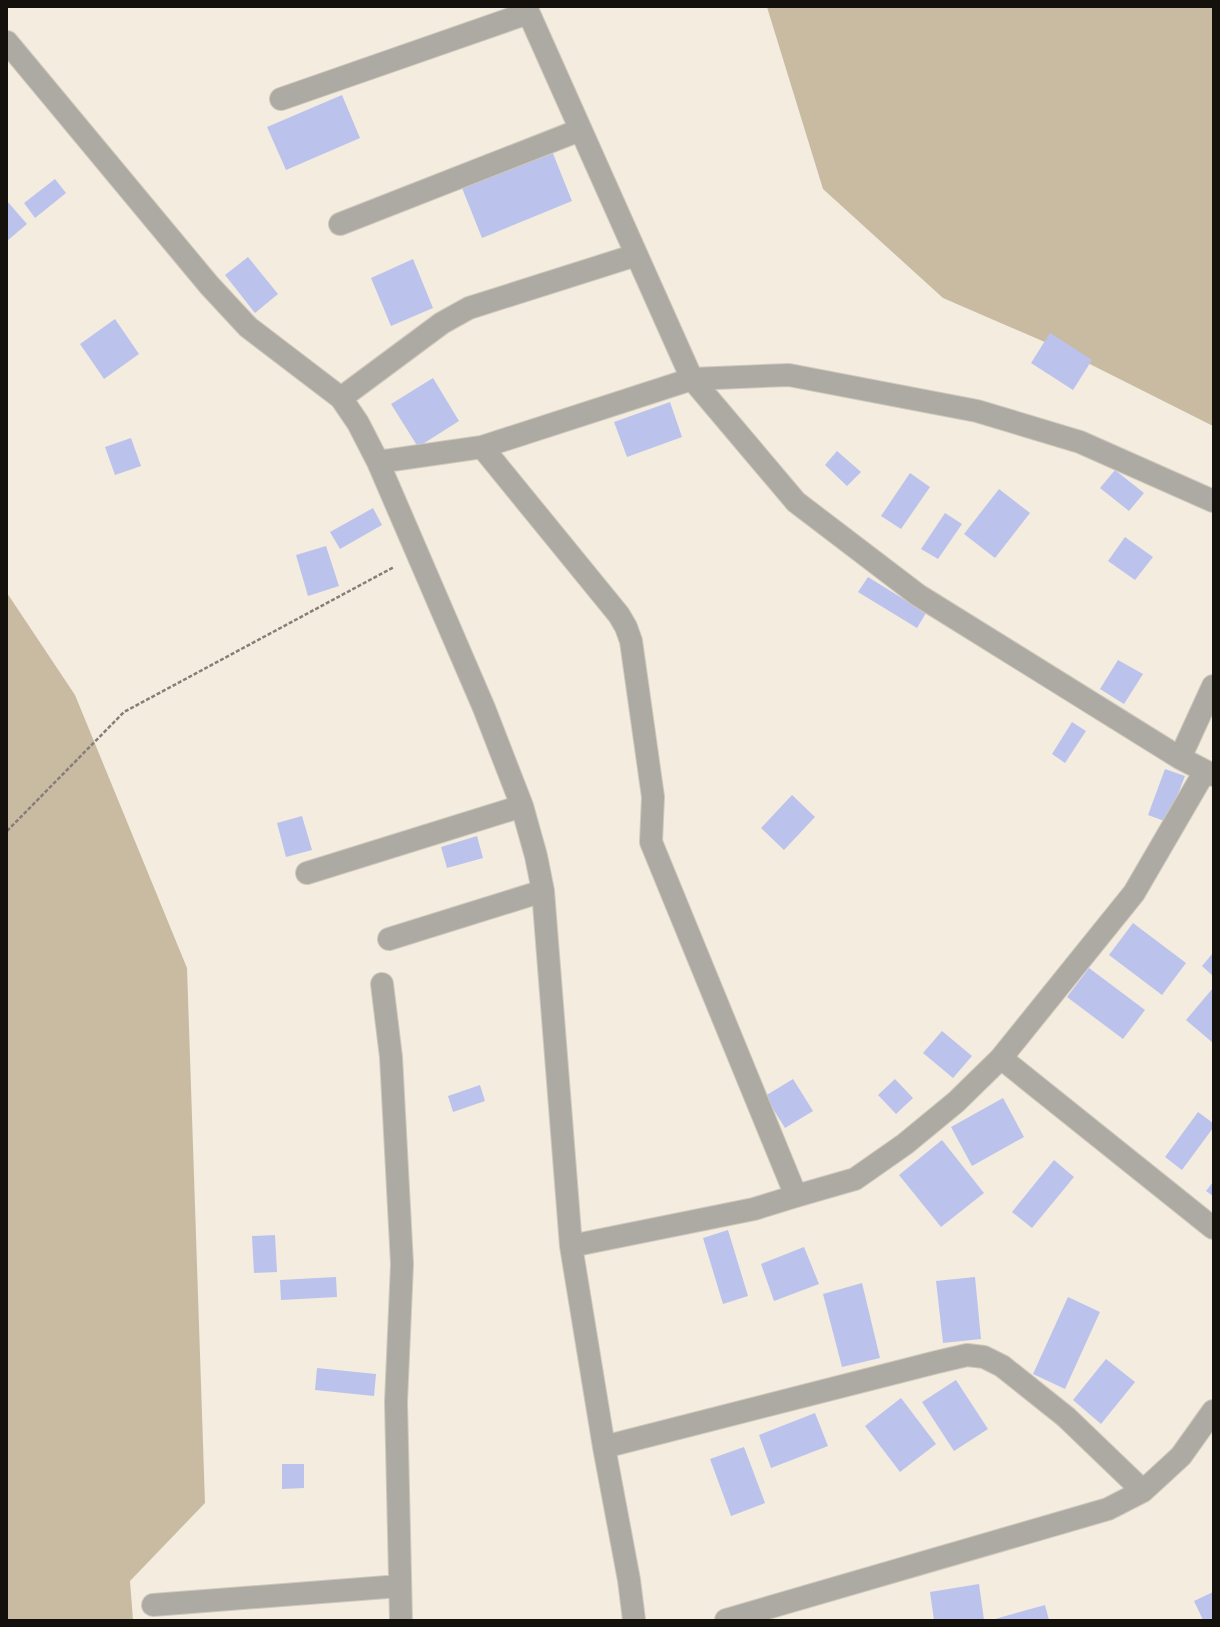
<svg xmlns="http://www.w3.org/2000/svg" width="1220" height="1627" font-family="'PT Sans',sans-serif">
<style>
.green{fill:#c9bba2}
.building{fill:#bbc3ed}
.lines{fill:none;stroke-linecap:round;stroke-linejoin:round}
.minor-casing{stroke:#cfc9bd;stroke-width:24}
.path{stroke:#847f77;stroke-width:2.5;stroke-dasharray:4 2;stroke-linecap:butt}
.minor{stroke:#adaaa4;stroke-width:22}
</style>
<rect width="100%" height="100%" fill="#f3ecdf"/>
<!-- green -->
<path class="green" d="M767 7H1213V426L1054 346 943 298 823 189Z
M7 593 75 695 187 968 205 1503 130 1581 133 1620H7Z"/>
<!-- building -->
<path class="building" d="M342 95 360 138 286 170 267 127Z
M552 151 572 201 482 238 462 188Z
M55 179 66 193 35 218 24 203Z
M7 201 27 224 7 241Z
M248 257 278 294 255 313 225 275Z
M413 259 433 308 391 326 371 278Z
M115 319 139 354 104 379 80 344Z
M1050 333 1092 360 1073 390 1031 363Z
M433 378 459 421 418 447 391 404Z
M670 402 682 437 627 457 614 422Z
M131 438 141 466 115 475 105 447Z
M837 451 861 472 847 486 825 465Z
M1115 470 1144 493 1129 511 1100 488Z
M910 473 930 487 901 529 881 516Z
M999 489 1030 513 995 558 964 534Z
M373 508 382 525 340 549 330 532Z
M945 513 962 524 938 559 921 549Z
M1125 537 1153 557 1135 580 1108 561Z
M326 546 339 586 308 596 296 555Z
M868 577 926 613 917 628 858 592Z
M1118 660 1143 674 1124 704 1100 689Z
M1072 722 1086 731 1065 763 1052 754Z
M1165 769 1185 776 1167 822 1148 815Z
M792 795 815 817 784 850 761 828Z
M302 816 312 850 286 857 277 823Z
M477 836 483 858 447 868 441 847Z
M1133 923 1186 963 1162 995 1109 955Z
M1213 953V976L1202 966Z
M1089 968 1145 1010 1123 1039 1067 997Z
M1213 988V1043L1186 1020Z
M942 1031 972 1056 953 1078 923 1053Z
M793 1079 813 1111 785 1128 765 1096Z
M895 1079 913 1098 896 1114 878 1095Z
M480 1085 485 1101 453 1112 448 1096Z
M1003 1098 1024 1137 972 1166 951 1127Z
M1198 1112 1213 1123V1128L1182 1170 1165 1157Z
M942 1140 984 1193 941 1227 899 1175Z
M1054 1160 1074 1177 1032 1228 1012 1212Z
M1213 1182V1196L1206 1191Z
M728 1230 748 1296 723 1304 703 1238Z
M275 1235 277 1272 254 1273 252 1236Z
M804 1247 819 1284 774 1301 761 1264Z
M336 1277 337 1297 281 1300 280 1280Z
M975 1277 981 1339 943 1343 936 1281Z
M862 1283 880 1358 842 1367 823 1294Z
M1068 1297 1100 1312 1065 1389 1033 1374Z
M1106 1359 1135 1382 1101 1424 1073 1400Z
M317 1368 376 1374 374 1396 315 1390Z
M956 1380 988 1429 954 1451 922 1402Z
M901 1398 936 1444 900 1472 865 1426Z
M815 1413 828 1446 771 1468 759 1435Z
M744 1447 765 1503 731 1516 710 1459Z
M282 1464H304V1488L282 1489Z
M979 1584 984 1620H934L930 1592Z
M1213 1592V1620H1203L1194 1601Z
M1045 1605 1049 1620H995V1619Z"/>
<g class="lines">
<defs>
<path id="minor" d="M526 7 692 379 796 502 918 595 1180 758 1213 775
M7 42 209 285 248 327 341 398 358 423 378 462 484 708 522 806 536 856 543 891 571 1246 604 1447 629 1580 634 1620
M281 99 528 13
M340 224 580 130
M341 398 442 323 469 308 636 255
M482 447 619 615 626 627 631 641 653 797 651 842 796 1196
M378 462 482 447 692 379 789 375 977 411 1080 442 1213 501
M1180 758 1213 686
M307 873 522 806
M389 939 543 891
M382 984 391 1057 402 1264 396 1402 401 1620
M1001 1058 1213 1228
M571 1246 754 1209 796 1196 855 1179 905 1144 956 1102 1001 1058 1134 893 1205 771
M604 1447 937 1362 967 1355 984 1357 1002 1366 1066 1417 1143 1491
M153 1605 400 1586
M726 1620 1108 1509 1143 1491 1181 1456 1213 1411"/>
</defs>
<!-- minor casing -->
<use href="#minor" class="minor-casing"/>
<!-- path -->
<path class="path" d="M7 831 124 712 394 567"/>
<!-- minor -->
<use href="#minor" class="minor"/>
</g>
<!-- border -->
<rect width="1220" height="1627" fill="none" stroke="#14110d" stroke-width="16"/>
</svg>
